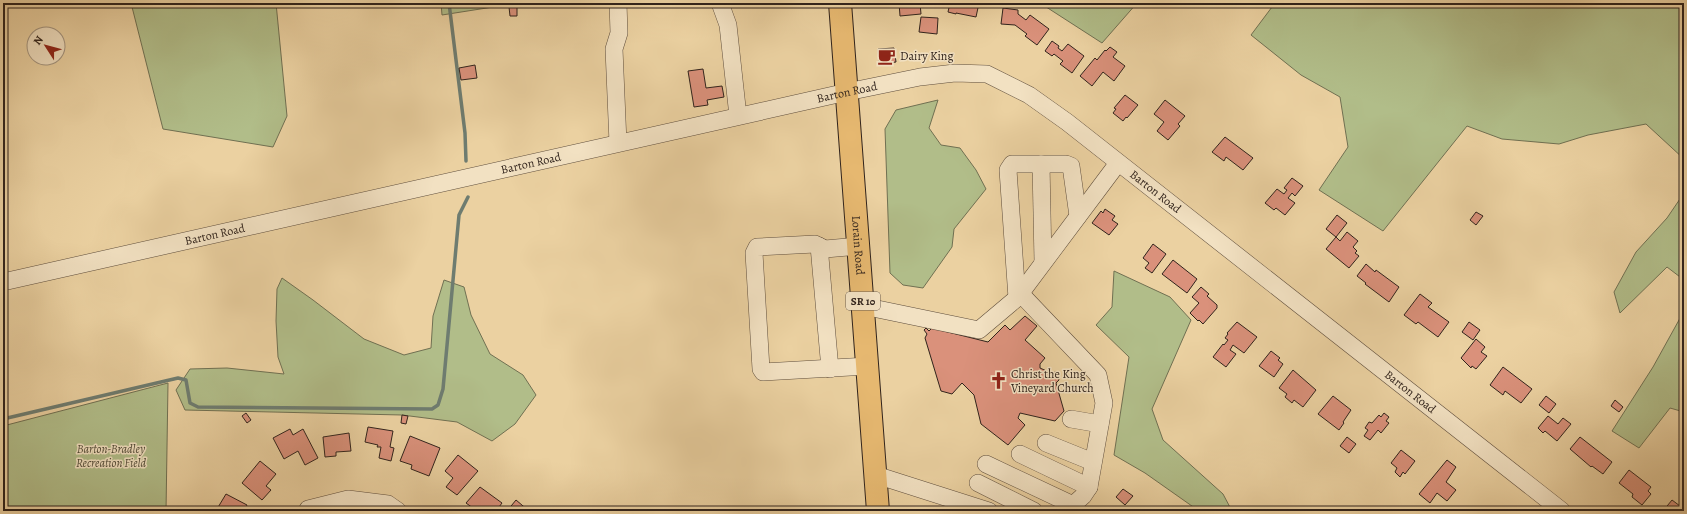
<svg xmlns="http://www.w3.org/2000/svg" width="1687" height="514" font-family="Alegreya,serif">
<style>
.green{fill:#b1bd89;stroke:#707052}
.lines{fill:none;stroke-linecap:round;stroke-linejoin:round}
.stream{stroke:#6e7c70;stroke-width:3.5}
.building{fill:#da917b;stroke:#30231c}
.minor-casing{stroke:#5f4e3d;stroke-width:18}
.major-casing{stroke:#30231c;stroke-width:24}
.minor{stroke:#f2e1c2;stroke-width:17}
.major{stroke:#e6b870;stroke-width:22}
.labels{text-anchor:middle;stroke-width:3;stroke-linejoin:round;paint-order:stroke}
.shield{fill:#f2e1c2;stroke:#6a5c4e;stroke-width:1}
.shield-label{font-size:11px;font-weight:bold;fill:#30231c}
.poi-label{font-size:12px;fill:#30231c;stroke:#f2e1c2;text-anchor:start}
.street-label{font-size:12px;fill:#30231c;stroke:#f2e1c2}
.park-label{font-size:12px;font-style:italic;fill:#504a37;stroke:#f2e1c2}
</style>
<rect width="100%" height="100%" fill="#ebd1a1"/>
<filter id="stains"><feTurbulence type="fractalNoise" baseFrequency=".005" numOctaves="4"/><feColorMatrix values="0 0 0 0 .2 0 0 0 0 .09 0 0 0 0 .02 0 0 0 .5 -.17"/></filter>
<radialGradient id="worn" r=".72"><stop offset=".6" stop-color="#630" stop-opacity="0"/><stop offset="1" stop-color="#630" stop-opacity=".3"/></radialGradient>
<!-- green -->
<path class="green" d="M131 3H276L287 116 273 147 163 129Z
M441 3H498L493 7 442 15Z
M1040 3H1137L1102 43Z
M1275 3H1684V159L1646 124 1588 135 1559 144 1502 139 1467 126 1383 231 1319 190 1348 147 1340 97 1301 75 1251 35Z
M938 100 929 128 941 145 960 148 976 170 986 189 954 229 952 247 923 288 903 285 890 273 885 129 896 110Z
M1684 193V280L1667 267 1620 313 1614 292 1636 252 1667 218Z
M1114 271 1170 297 1191 320 1152 409 1163 440 1223 494 1232 511H1199L1145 473 1114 455 1129 357 1096 325 1112 307Z
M282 278 313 300 364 339 404 355 431 348 433 316 444 280 464 287 471 315 490 354 523 375 536 395 515 424 492 441 457 422 402 415 185 410 176 390 190 369 227 368 284 374 278 357 276 321 277 289Z
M1684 311V412L1670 408 1639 448 1612 431 1653 367Z
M168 383 166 511H3V426Z"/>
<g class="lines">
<!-- stream -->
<path class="stream" d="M449 3 465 133 466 161
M3 419 178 378 186 380 190 403 198 407 432 409 438 405 443 389 459 215 468 197"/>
</g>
<!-- building -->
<path class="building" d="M736 3H757V5L736 6Z
M899 3H920L921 14 900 16Z
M950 3H979L976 17 956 13V14L948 12Z
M517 6V16H510L509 7Z
M1003 8 1018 10V14L1026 20 1030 15 1049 29 1037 45 1025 36 1027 34 1015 25 1001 24Z
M921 17 938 18 937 34 919 32Z
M1052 41 1059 46 1058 48 1062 51 1068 44 1084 56 1072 73 1060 64 1063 61 1054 54 1052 56 1045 51Z
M1110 47 1117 52 1113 57 1125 66 1114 81 1103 72 1092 86 1080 76 1095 58 1097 60 1105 50 1106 51Z
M894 48 896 62 879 64 878 49Z
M475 65 477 78 461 80 459 68Z
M703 69 706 88 722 86 724 97 707 100 708 105 694 107 688 71Z
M1125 95 1138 105 1127 118 1126 117 1123 121 1113 113 1116 109 1114 108Z
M1165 100 1185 116 1178 124 1180 126 1168 140 1157 131 1164 122 1154 114Z
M1225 137 1253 158 1243 170 1226 157 1224 161 1212 152Z
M1292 178 1303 186 1295 196 1292 193 1288 198 1295 203 1285 215 1276 208 1274 210 1265 203 1277 189 1284 194 1287 190 1284 188Z
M1105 209 1115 216 1112 220 1118 224 1109 235 1092 223 1101 211 1103 213Z
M1476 212 1483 216 1476 225 1470 220Z
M1337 215 1347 223 1336 237 1326 229Z
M1347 232 1358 241 1353 247 1357 251 1355 253 1359 256 1349 268 1326 249 1336 237 1340 241Z
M1153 244 1166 254 1152 273 1145 268 1149 263 1143 258Z
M1173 260 1197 279 1187 293 1162 274Z
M1366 264 1375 272 1376 270 1399 287 1389 302 1365 284 1366 283 1357 276Z
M1201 287 1209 294 1207 296 1217 305V308L1203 324 1199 320 1198 321 1190 313 1199 303 1192 297Z
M1420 294 1432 303 1428 307 1449 322 1438 337 1418 322 1416 324 1404 315Z
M1025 316 1037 326 1025 340 1045 358 1040 364V368L1051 373 1056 372 1059 380 1056 383 1064 411 1055 421 1020 413 1018 418 1025 425 1008 445 981 424 974 395 962 383 952 394 941 391 925 338 927 334 924 330 926 328 929 331 932 328 988 342 1005 325 1010 330Z
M1237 322 1257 337 1244 353 1233 345 1230 350 1236 354 1226 367 1213 357 1223 344 1224 345 1228 340 1225 338 1228 334 1227 333Z
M1469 322 1480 330 1473 340 1462 332Z
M1476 339 1485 347 1481 352 1487 356 1476 369 1472 366 1471 368 1461 358Z
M1271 351 1280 358 1278 360 1283 364 1274 377 1259 366Z
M1503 367 1532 389 1521 403 1505 391 1503 395 1490 385Z
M1293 370 1316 390 1303 407 1294 400 1292 403 1285 397 1287 394 1279 388Z
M1333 396 1351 410 1343 422 1344 423 1339 430 1318 414Z
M1546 396 1556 404 1549 413 1539 405Z
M1615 400 1623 407 1619 412 1611 406Z
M246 413 251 420 247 423 242 416Z
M1384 413 1389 417 1386 421 1389 423 1381 433 1378 430 1370 440 1364 436 1368 430 1365 428 1369 422 1372 423 1379 415 1381 417Z
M402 415 408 416 406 424 401 423Z
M1548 416 1558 424 1563 418 1571 424 1557 441 1545 431 1543 433 1538 428Z
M368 427 393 431 390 447 394 448 391 461 379 458 381 447H377L378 445 365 442Z
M290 429 293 435 303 429 318 458 305 465 298 451 284 459 273 438Z
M349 433 351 451 336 452V456L325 457 323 437Z
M410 436 440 448 429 476 411 469 412 465 400 461Z
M1347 437 1356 444 1349 453 1340 446Z
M1580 437 1612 462 1603 474 1592 466 1591 467 1570 449Z
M1401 450 1415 461 1405 474 1403 472 1400 477 1395 472 1397 468 1391 463Z
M458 455 478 471 457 495 446 487 453 478 445 471Z
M1447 460 1456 467 1446 482 1456 490 1447 501 1437 493 1430 503 1419 494Z
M260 461 276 474 266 486 271 490 262 500 242 483Z
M1629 470 1651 487 1648 491 1651 494 1642 505 1632 497 1633 494 1619 483Z
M480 487 502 503 496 511H480L478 509 477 511 466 503Z
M1123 489 1133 496 1125 505 1116 497Z
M226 494 247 505 244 511H221L217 509Z
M516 500 529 511H507Z
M1672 500 1684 509V511H1663Z"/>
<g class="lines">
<defs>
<g id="minor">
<path d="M720 3 728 25 738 116"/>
<path d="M618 143 614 49 619 33 618 3"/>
<path d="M1041 164 1043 262"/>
<path d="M819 246 830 369"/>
<path d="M859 246 825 249 815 244 757 247 754 253 761 369 763 372 868 366"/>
<path id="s1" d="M3 282 847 92 920 77 955 73 987 74 1029 95 1067 122 1562 511"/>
<path d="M1020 293 1098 375 1104 403 1089 487 1083 496 1066 511"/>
<path d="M1017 298 1008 170 1012 164H1066L1071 166 1078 216"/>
<path d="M863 306 979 330 1017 298 1118 163"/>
<path d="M1071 419 1100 424"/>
<path d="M1046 443 1093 462"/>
<path d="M1020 454 1089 487"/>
<path d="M986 464 1073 505"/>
<path d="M876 475 989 511"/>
<path d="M978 483 1034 511"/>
<path d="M307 511 308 509 348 499 388 504 398 511"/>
</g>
<g id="major">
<path id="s2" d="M840 3 878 511"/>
</g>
</defs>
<!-- minor casing -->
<use href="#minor" class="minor-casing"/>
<!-- major casing -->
<use href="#major" class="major-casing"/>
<!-- minor -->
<use href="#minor" class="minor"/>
<!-- major -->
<use href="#major" class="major"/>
</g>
<!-- icons -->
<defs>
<symbol id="cafe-bare" viewBox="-9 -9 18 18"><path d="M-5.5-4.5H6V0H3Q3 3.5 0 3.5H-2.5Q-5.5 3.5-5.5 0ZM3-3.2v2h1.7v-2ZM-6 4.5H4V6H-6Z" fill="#8f2418" stroke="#f2e1c2" stroke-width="2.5" paint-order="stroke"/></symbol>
<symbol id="church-bare" viewBox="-9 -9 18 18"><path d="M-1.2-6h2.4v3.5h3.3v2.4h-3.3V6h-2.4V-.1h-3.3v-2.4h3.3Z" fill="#8f2418" stroke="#f2e1c2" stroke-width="2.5" paint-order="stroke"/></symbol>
</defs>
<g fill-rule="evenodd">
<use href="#cafe-bare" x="874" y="44" width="25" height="25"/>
<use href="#church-bare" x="986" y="368" width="25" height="25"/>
</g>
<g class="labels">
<!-- shield labels -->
<rect class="shield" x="846" y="292" width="34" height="18" rx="3"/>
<g class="shield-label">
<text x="863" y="305">SR 10</text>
</g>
<!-- poi labels -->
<g class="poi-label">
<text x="900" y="60">Dairy King</text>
<text x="1011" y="378">Christ the King<tspan x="1011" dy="14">Vineyard Church</tspan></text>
</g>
<!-- street labels -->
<g class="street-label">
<text dy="4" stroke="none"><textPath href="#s1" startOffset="865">Barton Road</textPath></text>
<text dy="4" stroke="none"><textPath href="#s1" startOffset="541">Barton Road</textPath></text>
<text dy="4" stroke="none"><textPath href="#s1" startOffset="1213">Barton Road</textPath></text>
<text dy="4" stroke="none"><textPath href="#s1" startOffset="217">Barton Road</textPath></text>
<text dy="4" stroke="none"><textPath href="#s2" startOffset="243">Lorain Road</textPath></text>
<text dy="4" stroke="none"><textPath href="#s1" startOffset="1537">Barton Road</textPath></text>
</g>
<!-- park labels -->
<g class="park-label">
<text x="111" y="453">Barton-Bradley<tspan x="111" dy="14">Recreation Field</tspan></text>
</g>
</g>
<!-- margin -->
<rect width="1687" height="514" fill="none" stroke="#ebd1a1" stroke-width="16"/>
<rect x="4" y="4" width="1679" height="506" fill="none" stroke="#30231c" stroke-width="2"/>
<rect x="8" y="8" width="1671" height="498" fill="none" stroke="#30231c"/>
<!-- north arrow -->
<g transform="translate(46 46) rotate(306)"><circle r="19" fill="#f2e1c2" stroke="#a49580"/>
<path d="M0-3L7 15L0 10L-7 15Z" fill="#8f2418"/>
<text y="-6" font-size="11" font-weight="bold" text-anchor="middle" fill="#30231c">N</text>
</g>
<rect width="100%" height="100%" filter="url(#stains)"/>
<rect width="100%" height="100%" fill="url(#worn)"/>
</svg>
